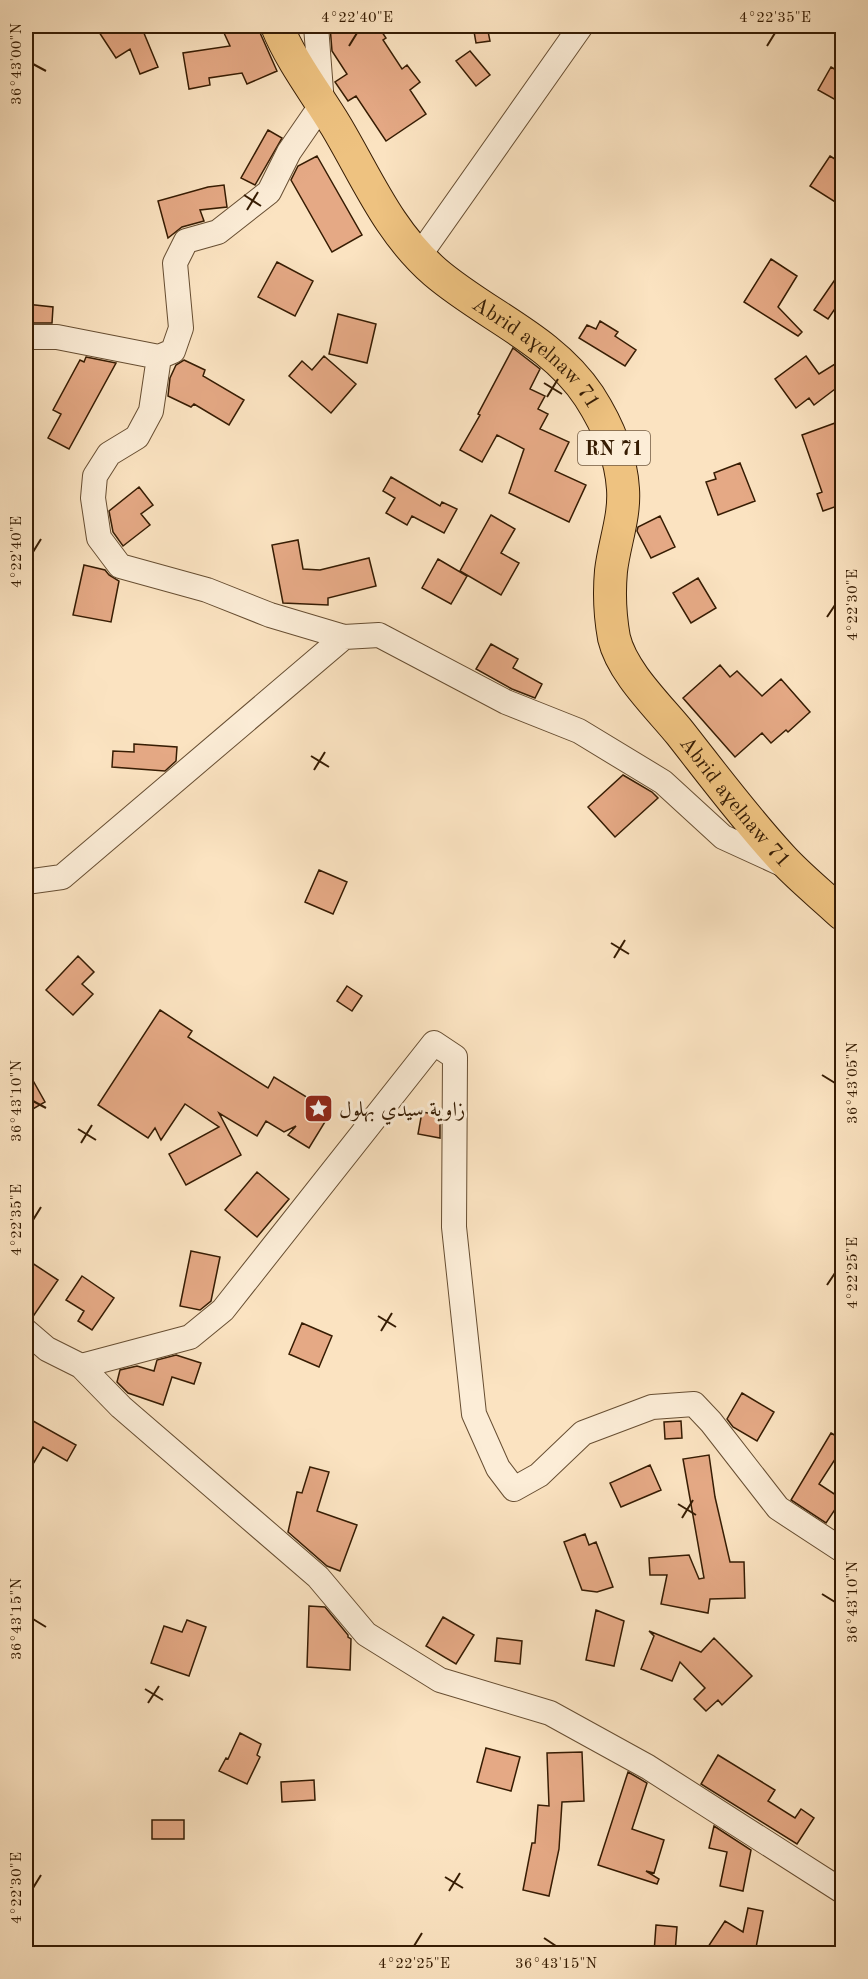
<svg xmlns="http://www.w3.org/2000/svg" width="868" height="1979" font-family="'Old Standard TT',Amiri,serif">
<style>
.building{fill:#e5a985;stroke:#361c03;stroke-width:1.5}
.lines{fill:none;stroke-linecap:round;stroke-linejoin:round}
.minor-casing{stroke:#674e32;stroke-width:26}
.major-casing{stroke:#361c03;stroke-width:34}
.minor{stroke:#fcedd7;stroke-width:24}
.major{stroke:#eec280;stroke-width:32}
.ticks{fill:none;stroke:#361c03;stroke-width:2}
.labels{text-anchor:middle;stroke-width:6;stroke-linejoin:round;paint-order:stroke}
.shield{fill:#fcedd7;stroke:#715b43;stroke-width:1.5}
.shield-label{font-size:20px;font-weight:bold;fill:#361c03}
.street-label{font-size:21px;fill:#361c03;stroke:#fcedd7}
.poi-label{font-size:21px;fill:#361c03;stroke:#fcedd7;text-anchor:start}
.neatline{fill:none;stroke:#361c03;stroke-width:2}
.ticks-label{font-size:15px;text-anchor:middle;fill:#361c03}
</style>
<rect width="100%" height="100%" fill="#fbe3c1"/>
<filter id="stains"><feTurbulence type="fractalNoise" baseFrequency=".00333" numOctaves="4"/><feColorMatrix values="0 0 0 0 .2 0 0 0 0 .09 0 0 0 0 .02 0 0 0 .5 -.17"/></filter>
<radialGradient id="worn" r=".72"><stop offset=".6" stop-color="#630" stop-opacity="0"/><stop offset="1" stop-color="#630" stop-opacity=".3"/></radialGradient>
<!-- building -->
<path class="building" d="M95 26H141L158 67 140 74 130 49 116 58Z
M241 26H257L277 71 247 84 242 73 209 78 210 85 189 89 183 53 230 46 224 33Z
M330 26H378L386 38 383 40 402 69 407 65 420 82 410 90 426 114 386 141 356 96 348 101 335 82 347 74 332 51Z
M473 26H487L490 41 476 43Z
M470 51 490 75 476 86 456 61Z
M831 67 843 74V104L818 90Z
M268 130 282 138 255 185 241 178Z
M317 156 362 235 332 252 291 180 298 166Z
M830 156 843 164V207L810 186Z
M224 185 227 207 200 210 204 221 182 227 168 238 158 201 208 187Z
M771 259 797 276 778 307 802 332 798 336 744 302Z
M277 262 313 281 295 316 258 297Z
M843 268V297L828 319 814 310Z
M26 304 53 307 52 323H26Z
M338 314 376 324 367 363 329 354Z
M600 321 618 332 615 336 636 350 625 366 579 338 587 325 596 329Z
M513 348 540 369 530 389 545 396 538 409 548 414 540 429 569 442 555 471 586 485 569 522 509 493 524 449 497 435 482 462 460 450 480 415 478 414Z
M324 356 356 384 331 413 289 376 302 361 312 370Z
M806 356 819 374 843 359V383L814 405 809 398 796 408 775 379Z
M86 357 116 363 69 449 48 438 61 414 53 410 80 360 84 362Z
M184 360 205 370 203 376 244 400 229 425 194 404 191 407 168 396 170 378 176 365Z
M835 423 843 443V504L823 511 817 494 822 492 802 435Z
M740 463 755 501 718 515 706 482 716 479 714 473Z
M391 477 440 506 442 502 457 509 444 533 412 516 407 525 386 513 395 498 383 491Z
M139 487 153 505 141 514 150 525 123 546 113 532 109 511Z
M491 515 515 529 501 553 519 563 501 595 460 571Z
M660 516 675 547 651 558 637 531 638 527Z
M298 540 303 569 320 570 369 558 376 586 328 598V605L283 603 272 545Z
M438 559 467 576 451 604 422 588Z
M84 565 105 570 109 575 119 581 111 622 73 615Z
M698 578 716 608 691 623 673 593Z
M491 644 518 659 513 668 542 684 535 698 512 689 476 669Z
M720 665 730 677 737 671 762 696 781 679 810 712 788 732 786 730 771 743 762 733 735 757 683 698Z
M134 744 177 747 176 761 165 771 112 767 113 751 134 752Z
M623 775 652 792 658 798 615 837 588 807Z
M319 870 347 882 333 914 305 902Z
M78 956 94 972 82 984 93 994 73 1015 46 990Z
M347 986 362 996 352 1011 337 1001Z
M160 1010 192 1031 188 1037 268 1088 274 1077 331 1112 309 1148 288 1135 296 1126 284 1132 266 1121 257 1136 219 1113 241 1155 186 1185 169 1154 219 1127 185 1104 161 1140 155 1128 148 1138 98 1105Z
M26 1068 45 1102 26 1113Z
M422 1112 440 1115V1138L418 1134Z
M257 1172 289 1199 257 1237 225 1210Z
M191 1251 220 1257 211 1301 200 1310 180 1306Z
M26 1259 58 1280 32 1318 26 1317Z
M82 1276 114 1298 92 1330 78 1321 84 1311 66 1300Z
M302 1323 332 1336 319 1367 289 1354Z
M176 1355 201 1363 194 1384 172 1377 163 1405 128 1393 117 1382 120 1370 137 1366 154 1371 157 1360Z
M742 1393 774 1412 757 1441 733 1427 727 1419Z
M26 1417 76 1445 67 1461 43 1447 26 1476Z
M681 1421 682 1438 665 1439 664 1422Z
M831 1433 843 1440V1447L819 1484 842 1499 826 1523 791 1500Z
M709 1455 715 1497 730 1562H744L745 1598 710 1599 708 1613 661 1604 667 1575H650L649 1558 689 1555 699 1579 704 1578 683 1459Z
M650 1465 661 1490 621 1507 610 1483Z
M310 1467 329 1472 317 1511 357 1525 340 1571 327 1566 288 1532 297 1492 302 1493Z
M585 1534 589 1545 596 1542 613 1587 597 1592 582 1590 564 1542Z
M309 1606 325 1607 348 1635V1637L351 1639 350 1670 307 1667Z
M596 1610 624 1621 614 1666 586 1660Z
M443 1617 474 1635 456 1664 426 1646Z
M187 1620 206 1627 189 1676 151 1663 164 1626 182 1632Z
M649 1631 701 1652 714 1638 752 1676 722 1705 718 1700 706 1711 694 1699 705 1688 680 1662 672 1681 641 1669 654 1636Z
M497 1638 522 1641 520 1664 495 1661Z
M240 1733 261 1744 257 1755 260 1757 247 1784 219 1771 226 1758 228 1759Z
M486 1748 520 1757 511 1791 477 1782Z
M582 1752 584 1801 562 1802 559 1849 549 1896 523 1890 532 1843H535L538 1805 549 1806 547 1753Z
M718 1755 775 1790 768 1801 795 1818 801 1809 814 1818 797 1844 701 1784Z
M628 1772 647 1783 632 1829 664 1840 654 1873 646 1871 659 1879 657 1884 598 1865Z
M314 1780 315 1800 282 1802 281 1782Z
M152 1820H184V1839H152Z
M714 1826 751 1850 743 1891 720 1886 727 1852 709 1848Z
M748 1908 763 1911 755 1953H704L725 1921 743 1932Z
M656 1925 677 1927 675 1953H654Z"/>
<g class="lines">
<defs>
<path id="minor" d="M316 26 322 104 289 152 269 192 218 232 186 241 175 263 181 328 173 351 159 357 151 411 137 437 109 454 95 476 93 498 99 538 120 566 207 590 270 615 344 637
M419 256 581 26
M26 337H57L159 357
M26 882 62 877 344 637 379 635 506 702 579 731 663 782 723 837 784 865
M26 1331 47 1349 81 1366 190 1337 223 1310 434 1043 455 1057 454 1227 474 1414 498 1468 514 1489 539 1475 583 1433 652 1407 694 1404 711 1422 778 1508 842 1550
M81 1366 121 1407 318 1577 366 1634 440 1680 550 1713 648 1767 842 1891"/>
<g id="major">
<path id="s1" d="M277 26C291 61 316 93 336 126 367 178 388 231 435 272 485 315 551 339 589 396 607 424 621 456 623 489 625 517 614 544 611 571 609 593 610 616 614 638 622 672 658 706 680 733 713 775 745 818 781 857 800 878 822 895 842 914"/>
</g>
</defs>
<!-- minor casing -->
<use href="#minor" class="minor-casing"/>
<!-- major casing -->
<use href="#major" class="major-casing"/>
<!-- minor -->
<use href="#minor" class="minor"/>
<!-- major -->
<use href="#major" class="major"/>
</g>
<!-- ticks -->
<path class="ticks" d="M349 46 357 33M767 46 775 33M33 64 46 71M244 195 261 206M247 210 258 192M544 383 562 394M547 397 558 379M33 552 41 539M827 617 835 605M311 756 329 767M314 770 325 752M611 943 629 954M614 958 625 940M822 1075 835 1083M33 1101 46 1108M78 1129 96 1140M81 1143 92 1125M33 1220 41 1207M827 1285 835 1273M378 1316 396 1327M381 1331 392 1313M678 1504 696 1515M682 1518 693 1500M822 1594 835 1602M33 1619 46 1627M145 1689 163 1700M148 1703 159 1686M445 1877 463 1888M33 1888 41 1875M449 1891 460 1873M544 1938 556 1946M414 1946 422 1933"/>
<!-- icons -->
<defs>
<symbol id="sight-square" viewBox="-11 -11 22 22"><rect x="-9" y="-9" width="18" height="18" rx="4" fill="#8f2418" stroke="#fcedd7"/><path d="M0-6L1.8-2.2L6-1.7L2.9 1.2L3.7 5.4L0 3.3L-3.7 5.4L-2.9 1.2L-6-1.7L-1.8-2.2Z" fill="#fff"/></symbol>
</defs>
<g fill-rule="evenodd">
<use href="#sight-square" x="302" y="1092" width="33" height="33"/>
</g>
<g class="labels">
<!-- shield labels -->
<rect class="shield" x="578" y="431" width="72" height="34" rx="4.5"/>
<g class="shield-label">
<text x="614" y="455">RN 71</text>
</g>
<!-- street labels -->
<g class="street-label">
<text dy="7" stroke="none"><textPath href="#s1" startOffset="424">Abrid aɣelnaw 71</textPath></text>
<text dy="7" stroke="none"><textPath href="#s1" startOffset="948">Abrid aɣelnaw 71</textPath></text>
</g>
<!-- poi labels -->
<g class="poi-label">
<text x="339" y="1116">زاوية سيدي بهلول</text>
</g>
</g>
<!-- margin -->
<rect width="868" height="1979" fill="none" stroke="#fbe3c1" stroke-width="66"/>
<rect x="33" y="33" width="802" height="1913" class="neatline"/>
<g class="ticks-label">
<text x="357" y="22">4°22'40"E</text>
<text x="775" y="22">4°22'35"E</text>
<text transform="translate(16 64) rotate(-90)" y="5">36°43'00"N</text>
<text transform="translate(16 552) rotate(-90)" y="5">4°22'40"E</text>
<text transform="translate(852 605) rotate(-90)" y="5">4°22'30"E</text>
<text transform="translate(852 1083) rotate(-90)" y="5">36°43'05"N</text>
<text transform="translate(16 1101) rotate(-90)" y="5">36°43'10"N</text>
<text transform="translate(16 1220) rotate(-90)" y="5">4°22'35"E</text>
<text transform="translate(852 1273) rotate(-90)" y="5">4°22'25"E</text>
<text transform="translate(852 1602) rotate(-90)" y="5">36°43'10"N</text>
<text transform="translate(16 1619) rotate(-90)" y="5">36°43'15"N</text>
<text transform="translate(16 1888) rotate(-90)" y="5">4°22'30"E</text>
<text x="414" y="1968">4°22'25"E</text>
<text x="556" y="1968">36°43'15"N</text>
</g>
<rect width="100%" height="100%" filter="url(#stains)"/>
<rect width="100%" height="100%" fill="url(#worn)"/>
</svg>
